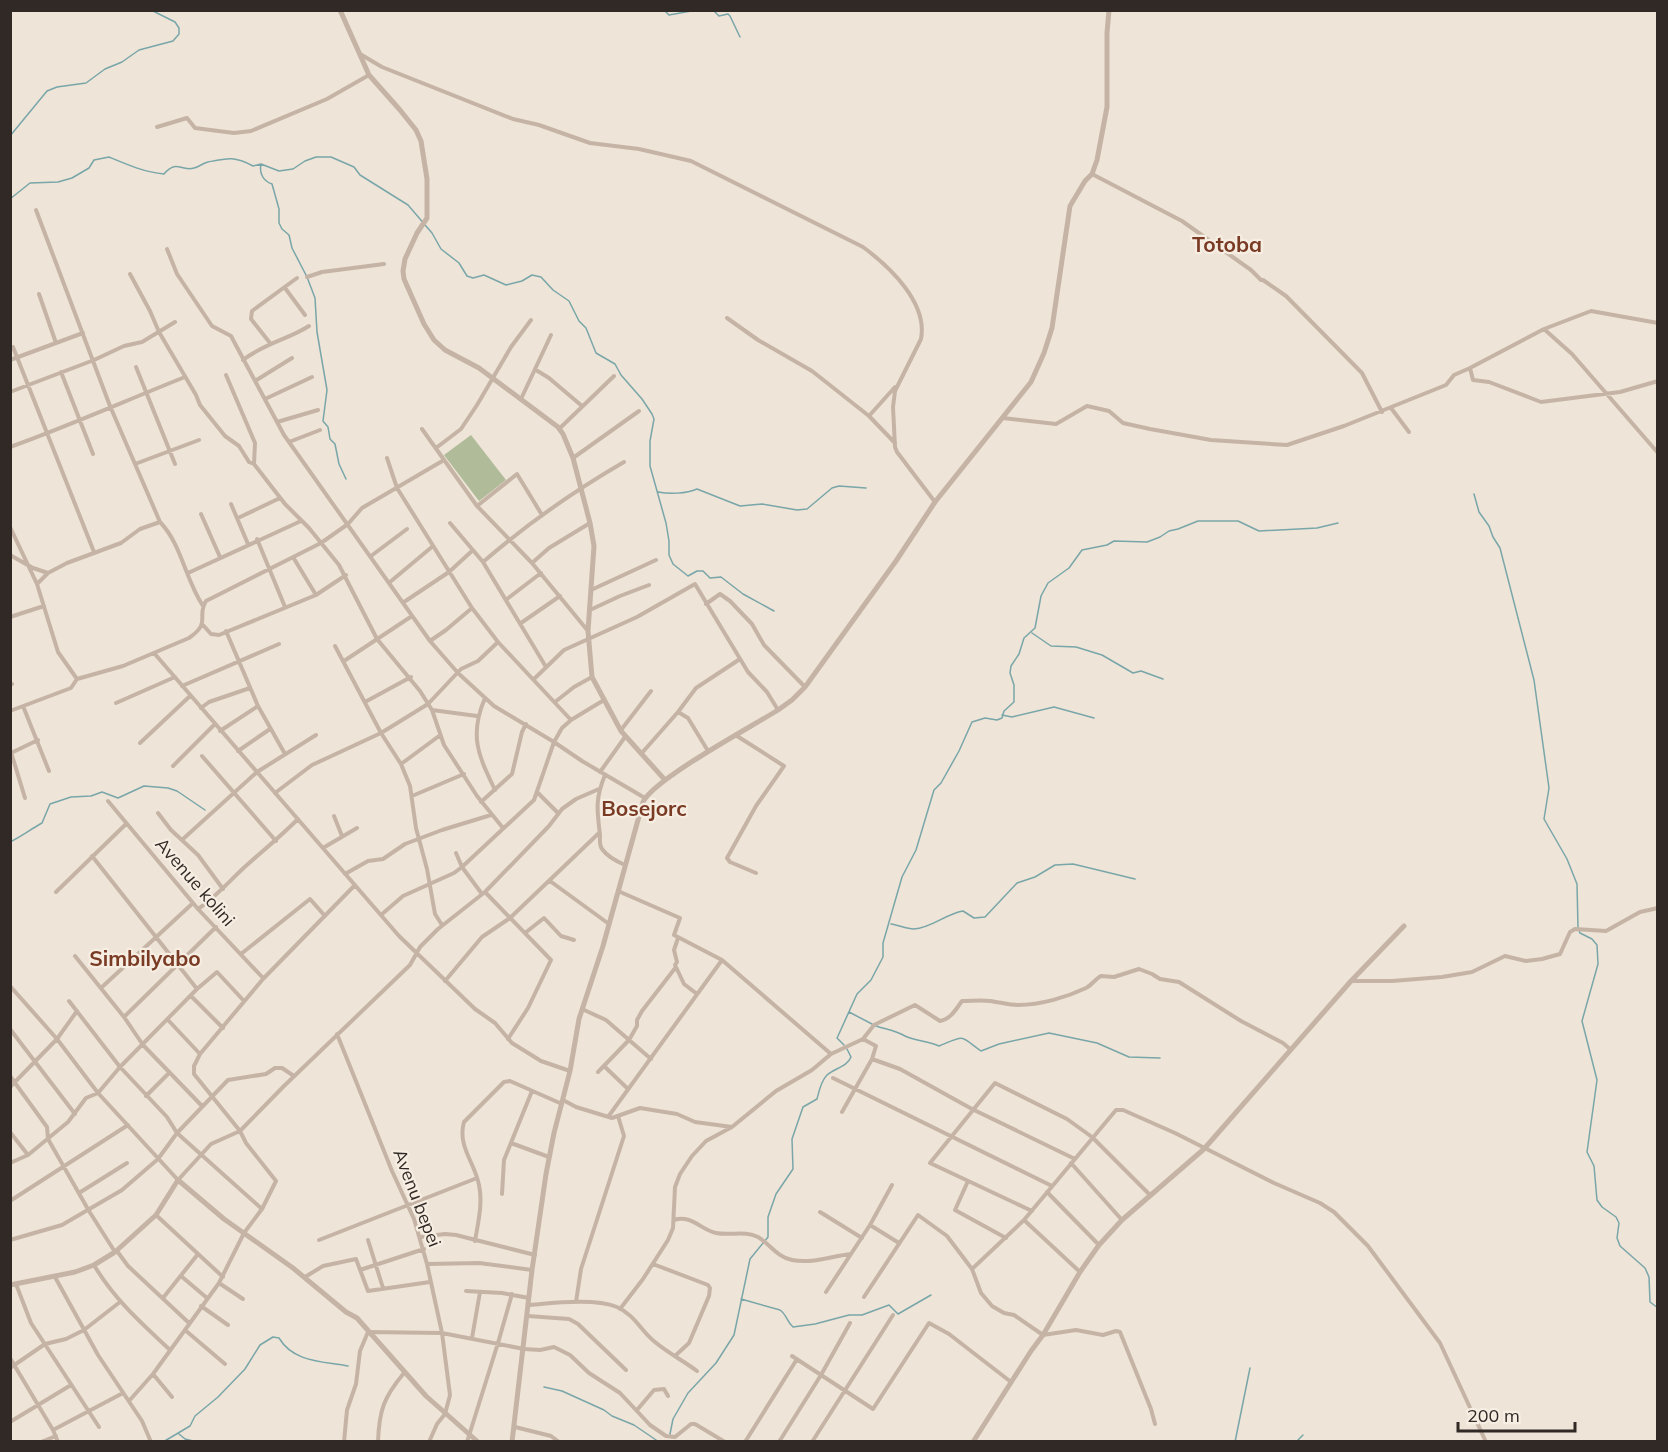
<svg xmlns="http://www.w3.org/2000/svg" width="1668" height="1452" font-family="Mulish,sans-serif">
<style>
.green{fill:#b0bc99}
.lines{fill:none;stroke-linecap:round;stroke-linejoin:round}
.stream{stroke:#79a6a9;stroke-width:1.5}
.minor{stroke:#c5b4a5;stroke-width:4}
.tertiary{stroke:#c5b4a5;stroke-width:5}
.labels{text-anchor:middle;stroke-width:4.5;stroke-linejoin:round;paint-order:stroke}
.street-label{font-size:18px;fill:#312925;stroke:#f7eee3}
.quarter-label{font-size:21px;font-weight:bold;fill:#7a3b25;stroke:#f7eee3}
</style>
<rect width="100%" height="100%" fill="#eee4d7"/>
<!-- green -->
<path class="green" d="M471 435 506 480 479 501 444 455Z"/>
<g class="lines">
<!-- stream -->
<path class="stream" d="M664 10 669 15 697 10
M713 10 719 16 728 14 730 16 740 37
M10 136 47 91 57 87 86 83 105 69 122 62 139 50 173 41 179 34V28L175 22 151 10
M261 164C259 173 263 181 272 184L279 209V223L282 229 289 235 292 248 307 277 315 298 317 332 327 390 323 421 328 427 330 439 335 444 339 464 346 479
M10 199 30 183 58 182 72 178 89 168 94 160 109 157C128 165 144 172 164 174 177 159 181 172 194 168 199 167 203 163 208 162 228 158 234 156 253 166L261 164 279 171 293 169 305 161 316 157H331L354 167 360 175 408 205 432 233 441 249 459 263 467 276 473 278 484 275 506 285 522 281 532 275 541 277 553 290 569 301 579 321 586 328 596 353 615 364 621 375 642 399 652 414 654 419 650 441V466L666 523 669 541V555L673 564 688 576 697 571H703L710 578 721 577 743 594 774 611
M658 492C669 494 686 494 697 489L740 506 762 504 797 510 807 509 832 488 839 486 866 488
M1474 494 1479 512 1489 526 1493 537 1500 548 1534 680 1549 788 1544 819 1567 859 1577 884 1578 928 1580 933 1592 939 1597 945 1598 964 1582 1021 1597 1080 1587 1152 1594 1166 1597 1200 1602 1207 1616 1217 1619 1223 1617 1238 1620 1246 1645 1268 1649 1277 1650 1302 1658 1308
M1032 633 1051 646 1076 647 1102 655 1133 673 1141 671 1163 679
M1002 715 1012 717 1054 707 1094 718
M10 842C22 836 31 829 42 823L50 804 71 797 91 796 102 792 118 798 144 786 168 788 177 791 205 810
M891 924C898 925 907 929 914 929 932 928 945 914 963 911L974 918 985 917 1017 883 1035 877 1055 865 1073 864 1135 879
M849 1012 872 1024
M876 1026C888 1030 894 1030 905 1036 915 1041 928 1041 939 1046 966 1035 959 1035 981 1051L999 1044 1049 1033 1097 1043 1129 1057 1160 1058
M844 1045 837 1038 838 1036 857 994 871 980 883 957V943L902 877 916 850 934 790 941 783 959 751 972 722 985 718 997 720 1002 718 1004 711 1014 702V685L1010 673 1011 666 1019 654 1024 638 1035 628 1041 596 1048 583 1069 568 1082 550 1107 545 1114 541 1147 542 1160 537 1169 531 1178 529 1198 521H1238L1259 531 1317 528 1338 523
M741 1299 780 1310C787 1315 787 1322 793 1327L815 1324 849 1315H862L889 1305 898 1314 931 1295
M544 1387 562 1391 604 1410 612 1416 634 1425 659 1442
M179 1434 185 1439 197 1442
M670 1434 673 1419 688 1393 716 1363 734 1335 750 1259 768 1237V1217L776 1194 793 1169 792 1139 803 1107 817 1099C819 1091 821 1081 827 1075 835 1068 847 1067 851 1057L847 1049
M163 1442 190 1426 195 1416 218 1397 245 1369 260 1345 273 1337 279 1338C294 1363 323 1361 348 1366
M1235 1442 1250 1368
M1296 1442 1303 1435"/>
<!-- minor -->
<path class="minor" d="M360 54 382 67 513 119 539 125 590 143 639 149 691 161 863 247C890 267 928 303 921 339L895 391 893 407 895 447 897 452 935 502
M157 127 187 118 195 128 234 133 251 131 327 99 369 75
M1092 174 1182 221 1251 270 1261 280H1263L1286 296 1362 373 1382 412
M36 210 110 406 160 522C182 545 185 579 203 606
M167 249 177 274 212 326 231 336 284 435 430 641 458 673 494 706 554 742 582 761 645 798
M130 274 150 311 159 332 196 395 200 405 225 436 239 446 249 462 254 464
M307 277 322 272 384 264
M285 288 305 315
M39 294 56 343
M727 318 758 340 812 371 869 416 895 443
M1544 329 1572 354 1658 453
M270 343 251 319 252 311 297 278
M13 347 94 552
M10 360 83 333
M243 360C265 343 287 340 309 326
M136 367 175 464
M1470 368 1473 380 1489 382 1541 402 1620 392 1658 381
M536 370 549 378 582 406
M61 372 93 454
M226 375 255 443 254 464 285 504 309 528 339 565 377 639 420 691 432 710 444 745 477 796 503 828
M255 381 292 358
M10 392 94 360 124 346 142 342 175 322
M265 399 312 377
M521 399 551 335
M1391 408 1409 432
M869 416 895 387
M1003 418 1056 424 1087 406 1109 411 1123 423 1150 429 1211 440 1287 445 1344 426 1446 385 1454 375 1470 368 1544 329 1591 311 1658 323
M277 422 318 410
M422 429 477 506 532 563 588 631
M559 429 614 376
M289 442 320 430
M10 447C69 426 127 400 185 377
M436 448 461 429 477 405 511 347 531 320
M387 458 397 488 472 608 498 642 571 720
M573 458 639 411
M135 464 199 440
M231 504 248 544
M477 506 517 474 542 515
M201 514 220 557
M238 518 280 498
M450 523 483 562 546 667
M10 527 37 584 58 652 77 679
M257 539 285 607
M10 555 33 568 48 573
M371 556 407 529
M293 557 316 595
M483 562C527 524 574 491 624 462
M532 563 549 548 590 523
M188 573 301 521
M390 582 433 546
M37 584 48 573 67 563 121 543 140 529 160 522
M591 590 656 560
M507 599 541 573
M404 602 449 572 473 550
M706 604 720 594 730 601 752 624 764 645 805 687
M590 610 620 596 649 585
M10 617 44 606
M521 623 560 596
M203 625 211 634 219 635 316 595 346 575
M226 631 258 706 285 754
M430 641 446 630 472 608
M335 646 381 733 401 764 410 786 416 828 427 869 435 914 442 925
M154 653 399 936 475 1009 495 1023 512 1043 541 1061 570 1071
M344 661 412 616
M534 679 564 650 637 617 695 584 748 672 767 692 778 710
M10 685 12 684
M182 686 279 644
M485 698C469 735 478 755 495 790
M365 702 411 677
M555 702 574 687 592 677
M116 703 175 677
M23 706 49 771
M201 708 209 702 250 688
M432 710 477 716
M10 711 71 688 77 679 123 666 189 638C212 622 196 617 206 601L321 543 348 524 362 508 444 460
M678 712 688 718 708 751
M621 730 651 691
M220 731 258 706
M737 736 784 766 756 806 727 858 730 862 756 873
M140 743 190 696
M238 751 270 729
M11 752 25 798
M11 753 38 740
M641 754 678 712 696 688 740 659
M202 756 276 841
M401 764 439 736
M173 766 215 724
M600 772 625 737
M605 775C595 799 597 810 600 835 600 840 599 845 602 849 607 856 618 862 625 865
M275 793 312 765 381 733 428 704 461 669 478 661 498 642
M538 793 558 813
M412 796 464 774
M108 801 198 909 263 978
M481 802 512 774 522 732 526 724
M158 813 171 830 198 855 223 889
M334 816 342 836
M183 839 257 772 316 735
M323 848 357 828
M456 853 462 867 482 894
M92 856 197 989
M345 874 368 861 383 859 405 844 442 830 491 815
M550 881 609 924
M618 891 680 918 674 935 722 960 831 1054
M56 892 126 824
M485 892 551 960 528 1008 508 1039
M198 909C217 896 231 879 248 864 265 849 282 835 298 819
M381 915 403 896 454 873 462 867 534 800 554 742 562 728 571 720 604 700
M525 933 544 918 561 936 574 940
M678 938 674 950 677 962 675 965 684 984 697 994
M241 954 310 899 325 916
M75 956 124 1017 143 1045 202 1106
M445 981 482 937 510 918 599 833
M1352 981H1392L1442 977 1472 972 1505 956 1526 961 1542 959 1560 954 1570 932 1575 929 1606 931 1640 912 1658 908
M10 986 57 1039 98 1093 178 1180 211 1144 240 1131 284 1086 410 965 420 947 438 929 485 892 549 826 562 809 576 799 599 789
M101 988 193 903
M191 996 223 1028
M69 1001 120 1067 167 1117 177 1133 262 1209
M582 1009 606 1020 651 1059
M124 1017 216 927
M168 1020 200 1054
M10 1029 75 1114
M337 1034 392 1171 414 1219 427 1264 442 1333 450 1395 445 1414 437 1424 429 1442
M872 1059 900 1069 972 1109 1075 1159
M604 1066 628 1089
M598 1072 629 1040 637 1026V1020L642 1011 676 967
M10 1076 47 1127 48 1139 89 1211 115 1252
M833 1078 1052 1186
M10 1087 57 1039 77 1011
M146 1096 169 1073
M563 1100 576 1107 612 1118 640 1108 677 1114 695 1122 732 1127
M842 1112 872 1059 876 1046 863 1039
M608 1117 722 960
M10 1132 28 1155
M511 1143 549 1157
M10 1163 28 1155 68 1122 86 1098 98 1093 120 1067 197 989 217 972 244 1001
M1071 1163 1122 1220
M968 1181 955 1210 1006 1238
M1047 1192 1099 1245
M79 1193 127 1163
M502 1194 504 1160 532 1091
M10 1201 128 1125
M1032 1211 930 1163 995 1083 1067 1119 1092 1137 1150 1195
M820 1212 862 1238
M156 1215 223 1277
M674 1220C691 1214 701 1230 716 1233 730 1236 745 1230 758 1237 770 1244 777 1257 792 1260 812 1264 832 1256 851 1254
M1024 1220 1080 1272
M870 1225 899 1243
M421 1237 445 1234 456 1235 535 1255
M10 1240 62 1225 122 1190 158 1159 177 1133 228 1080 266 1074 275 1068H282L294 1076
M319 1240 477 1178
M368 1240 383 1288
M475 1241C478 1223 483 1203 479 1185 475 1163 457 1146 464 1122L504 1082 510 1081 562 1104
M117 1251 128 1266 189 1323
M427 1264 479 1263 532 1270
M653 1264 708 1285 710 1288 709 1296 689 1343 676 1355
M94 1265C114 1299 141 1323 170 1350
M972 1269 1024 1220 1116 1110H1123L1175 1133 1274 1183 1320 1203 1334 1212 1368 1246 1440 1343 1486 1442
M360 1270 424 1249
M181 1276 207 1298
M55 1277 98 1355 142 1421 151 1442
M305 1277 323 1266 356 1259 368 1291 430 1282
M219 1283 243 1299
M16 1284 31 1323 99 1427
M466 1291 502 1293 529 1298
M826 1292 870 1225 892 1185
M864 1297 918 1215 947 1236 972 1269 981 1293 992 1306 1004 1313 1014 1315 1043 1335 1076 1330 1103 1335 1116 1331 1120 1332 1151 1409 1155 1424
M163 1298 198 1254
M576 1302 581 1269 624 1136 618 1116
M529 1305C554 1303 594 1298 617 1307 635 1315 641 1331 655 1342 668 1353 684 1361 697 1371
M201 1306 228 1325
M620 1309 643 1279 668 1240 673 1228 675 1187 680 1174 692 1156 706 1141 732 1127 776 1091 812 1070 831 1054 863 1039 874 1025 915 1005 940 1021C951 1019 956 1009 962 1001 971 1001 981 1000 990 1001 999 1002 1009 1005 1018 1005 1041 1005 1067 997 1086 988 1092 985 1095 979 1101 976L1114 977 1139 969 1152 974 1160 979 1179 982 1241 1021 1283 1043 1291 1050
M528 1316 569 1319 578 1324 626 1370
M185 1330 225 1364
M472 1338 480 1292
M792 1356 873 1409 929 1323 949 1334 1011 1382
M10 1358 53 1430 58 1442
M10 1368 45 1344 66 1339 84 1330 120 1302
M153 1374 172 1397
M129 1401 153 1374 219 1283 244 1233 262 1209 276 1181 246 1143 240 1131 194 1074V1066L200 1054 263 979 355 885
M637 1410 654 1390 664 1389 668 1396
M10 1422 71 1385
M515 1427 551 1436 559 1442
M53 1430 123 1393
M41 1442 56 1436
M344 1442 347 1410 356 1384 360 1351 368 1332 442 1333 524 1349 540 1350 554 1347 570 1355 589 1373 620 1393 650 1425 666 1436 675 1437 691 1424H695L725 1442
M378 1442C379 1410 384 1397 404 1373
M467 1442 498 1343 512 1294
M745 1442 797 1359
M779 1442 821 1375 850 1323
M812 1442 893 1315"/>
<!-- tertiary -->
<path class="tertiary" d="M340 10 369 75 400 110 416 130 421 141 427 179V218L417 233 405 259 403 271 404 279 424 324 434 340 445 350 479 368 558 427 563 434 573 458 590 523 594 546 588 631 592 677 621 731 665 780
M10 1285 75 1272 94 1265 115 1252 156 1215 178 1180 224 1219 293 1268 346 1312 357 1318 426 1396 478 1442
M512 1442 532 1270 546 1174 554 1133 570 1071 579 1019 603 946 643 802C654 779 751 727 778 710L792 700 805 687 896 561 935 502 1031 382 1044 353 1052 328 1070 206 1085 181 1092 174 1097 160 1107 107V33L1109 10
M973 1442 1031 1351 1043 1335 1080 1272 1099 1245 1122 1220 1204 1149 1351 981 1404 926"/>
</g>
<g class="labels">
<!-- street labels -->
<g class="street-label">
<text transform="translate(195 882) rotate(49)" y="6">Avenue kolini</text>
<text transform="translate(417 1198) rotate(69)" y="6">Avenu bepei</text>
</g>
<!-- quarter labels -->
<g class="quarter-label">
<text x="1227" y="252">Totoba</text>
<text x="644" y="816">Bosejorc</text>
<text x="145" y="966">Simbilyabo</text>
</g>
</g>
<!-- border -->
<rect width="1668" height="1452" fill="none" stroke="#312925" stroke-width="24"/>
<!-- scale -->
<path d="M1458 1422v9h117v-9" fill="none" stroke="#312925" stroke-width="3"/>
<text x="1467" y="1422" font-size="18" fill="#312925" stroke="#f7eee3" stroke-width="4.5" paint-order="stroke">200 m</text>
</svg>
